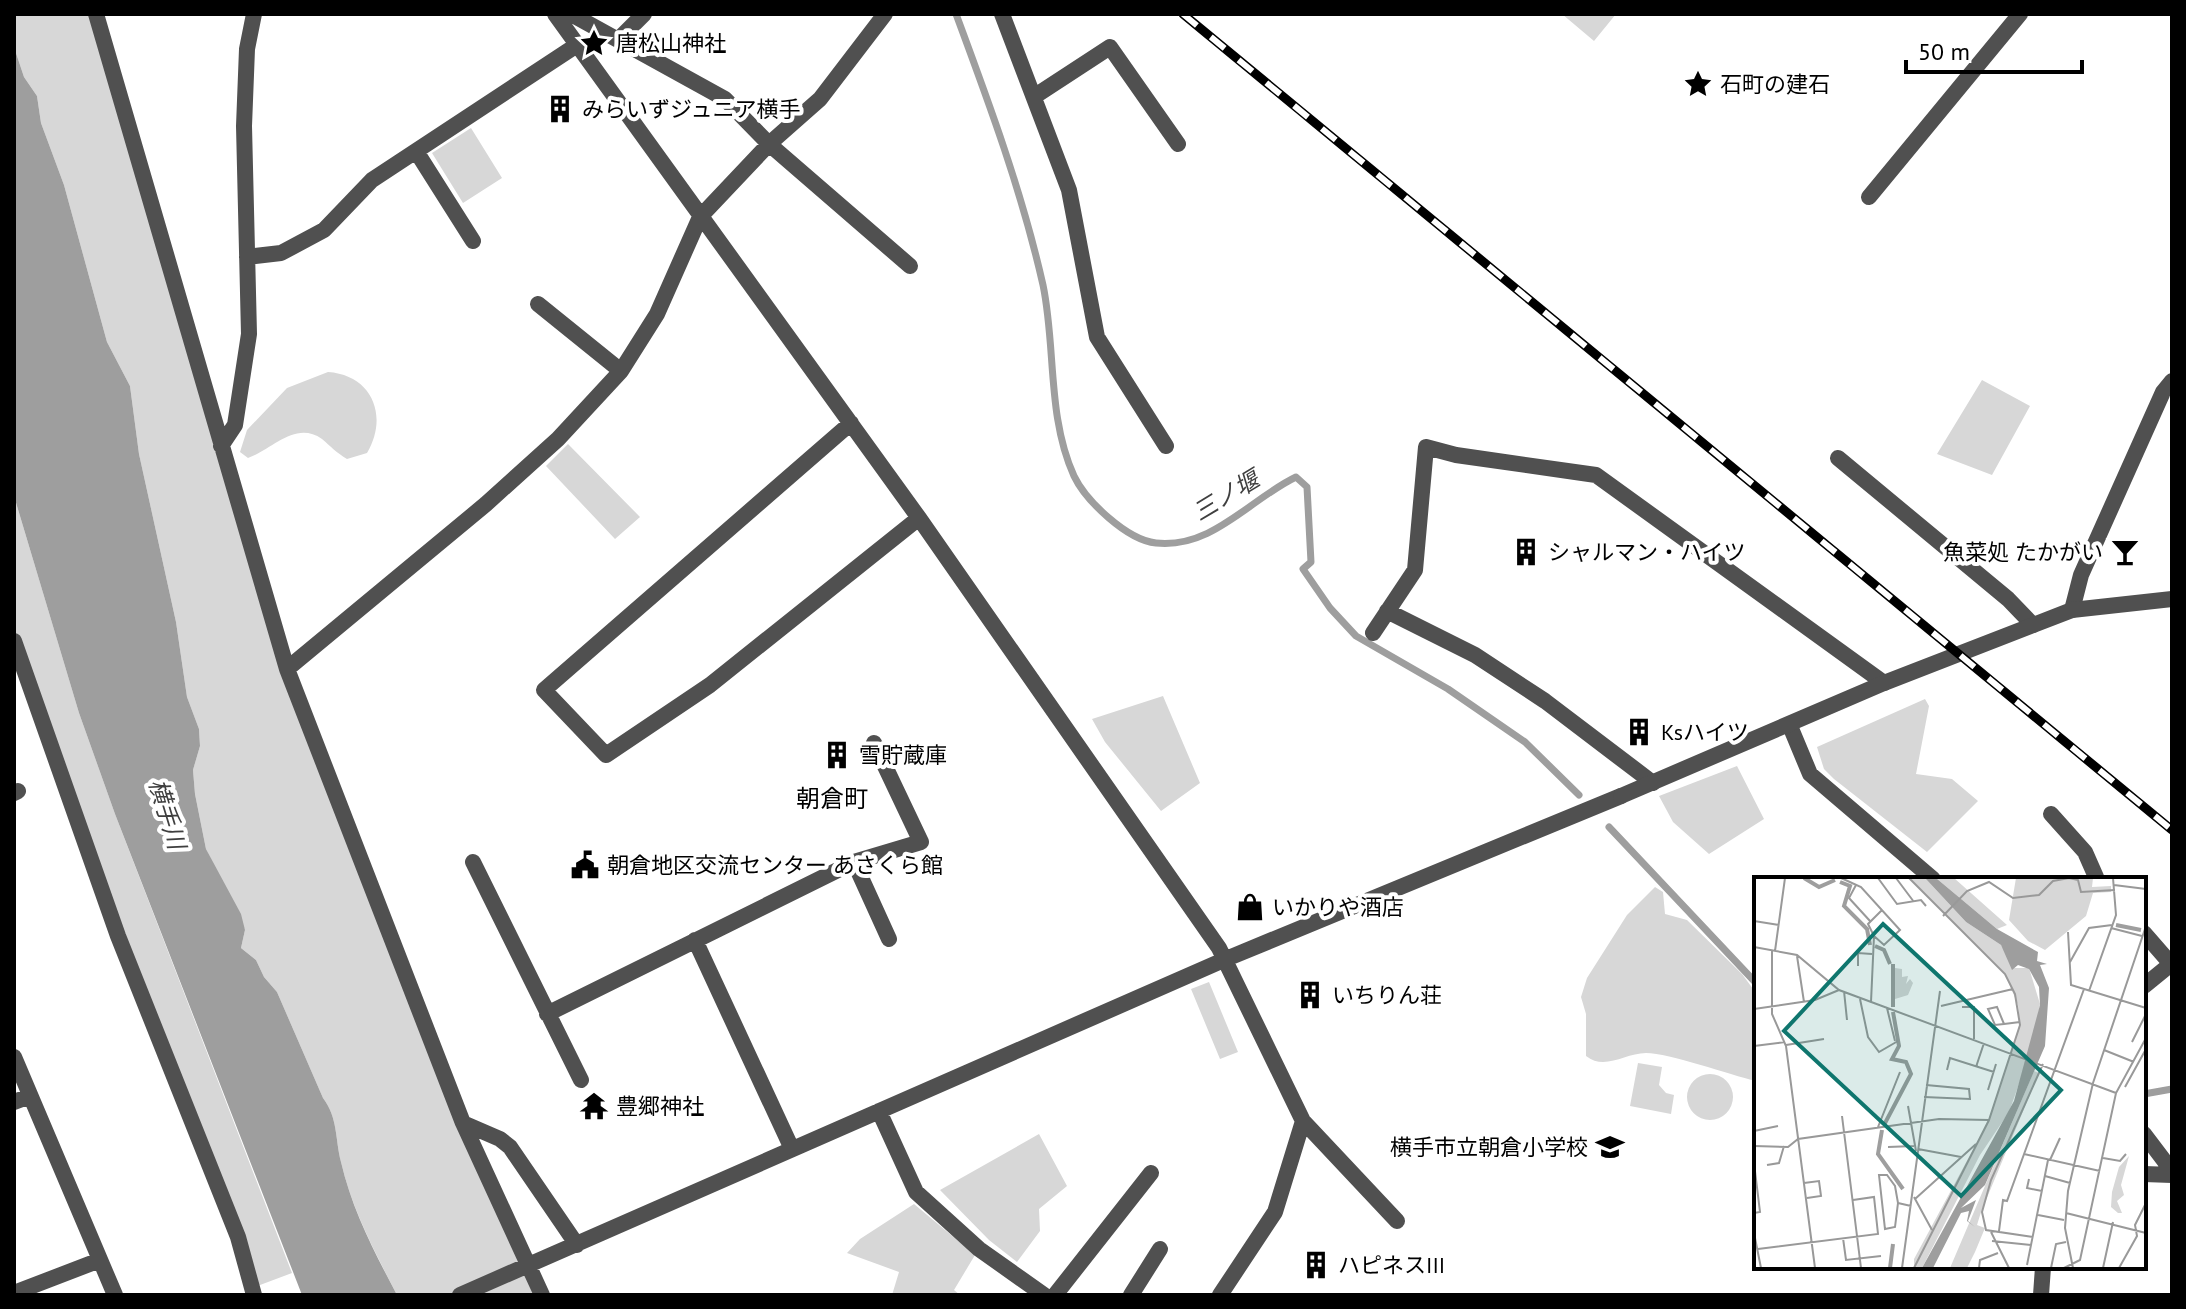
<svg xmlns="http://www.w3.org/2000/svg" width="2186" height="1309" font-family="'PT Sans','Noto Sans JP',sans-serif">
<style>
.green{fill:#d7d7d7}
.water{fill:#9e9e9e}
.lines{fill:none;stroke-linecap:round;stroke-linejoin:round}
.stream{stroke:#9e9e9e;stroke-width:7}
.minor{stroke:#505050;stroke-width:16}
.tertiary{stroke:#505050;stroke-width:16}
.rail-casing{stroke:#000;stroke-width:9}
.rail{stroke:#fff;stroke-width:6;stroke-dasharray:18;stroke-linecap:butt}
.labels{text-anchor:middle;stroke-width:8;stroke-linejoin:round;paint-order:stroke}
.poi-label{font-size:22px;fill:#000;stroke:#fff;text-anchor:start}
.water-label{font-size:24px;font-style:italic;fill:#3f3f3f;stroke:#fff}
.neighbourhood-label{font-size:24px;fill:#000;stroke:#fff}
.inset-river{fill:none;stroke:#9e9e9e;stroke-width:4}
.inset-road{fill:none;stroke:#999;stroke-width:2}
.view{fill:#0f766e;fill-opacity:0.15;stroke:#0f766e;stroke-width:4}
.inset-edge{fill:none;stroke:#000;stroke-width:4}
</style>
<rect width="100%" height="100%" fill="#fff"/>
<!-- green -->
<path class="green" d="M14 14H96L287 669 463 1123 543 1295H397C375 1252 352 1210 341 1162 335 1138 338 1118 323 1098L277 992 264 977 256 960 241 948 245 930 206 849 195 794 193 770 200 746 199 729 187 697 176 622 139 454 130 386 107 342 64 185 41 123 37 96 24 77 14 47Z
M1562 14H1616L1594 41Z
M471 128 502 178 463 203 432 153Z
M328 372C372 375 389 416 367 453L347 459C337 453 330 446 322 439 295 420 272 450 248 458L240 452 247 430 287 388Z
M1982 380 2030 406 1992 475 1937 454Z
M568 444 640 517 615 539 546 466Z
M14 496 79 713 115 814 292 1273 252 1288 14 641Z
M1163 696 1200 783 1161 811 1105 742 1092 719Z
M1925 699 1929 706 1916 774 1952 779 1978 801 1927 852 1834 779 1824 769 1817 747Z
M1737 766 1764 819 1709 854 1673 822 1659 796Z
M1655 887 1663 892 1665 914 1687 920 1742 974 1756 993V1081C1730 1075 1669 1053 1646 1053 1625 1053 1605 1071 1586 1056V1014L1581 997 1587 978 1627 915Z
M1209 982 1238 1052 1220 1059 1191 989Z
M1638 1063 1662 1067 1659 1085 1666 1093 1674 1095 1671 1114 1630 1106Z
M1687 1097a23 23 0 1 1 46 0a23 23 0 1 1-46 0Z
M1039 1134 1067 1186 1039 1209 1040 1231 1017 1262 989 1240 940 1190Z
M914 1204 975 1255 954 1290 960 1295H892L899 1272 847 1253 860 1239Z"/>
<!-- water -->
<path class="water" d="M14 47 24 77 37 96 41 123 64 185 107 342 130 386 139 454 176 622 187 697 199 729 200 746 193 770 195 794 206 849 241 914 245 930 241 948 256 960 264 977 277 992 323 1098C338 1118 335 1138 341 1162 352 1210 375 1253 397 1295H302L115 814 79 713 14 496Z"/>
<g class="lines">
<!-- stream -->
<path class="stream" d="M956 14C989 103 1022 192 1043 285 1056 347 1047 417 1074 476 1086 501 1127 540 1156 543 1212 549 1250 499 1296 477L1307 487 1311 562 1303 569 1330 608 1356 636 1448 689 1525 742 1579 795
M1609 827 1756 983
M2144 1094 2172 1089"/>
<!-- minor -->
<path class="minor" d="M96 14 287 669 463 1123 542 1295
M555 14 919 518 1219 948 1303 1121 1397 1221
M571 14 725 99 769 144 910 266
M1002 14 1069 190 1097 337 1166 446
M618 40 644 14
M1035 96 1110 47 1178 144
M416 151 473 241
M1869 197 2020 14
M247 257 281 253 324 230 372 180 577 45
M538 304 621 371
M851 423 544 690 606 755 710 685 919 518
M221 446 235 425 249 334 244 126 247 49 254 14
M1838 458 2008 599 2033 625
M2072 610 2081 575 2163 392 2172 381
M1387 611 1475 655 1545 701 1653 783
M1373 633 1415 570 1426 447 1456 455 1596 475 1884 683
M14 641 118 936 238 1237 254 1295
M287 669 486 504 558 439 621 371 657 314 700 217 769 144 820 99 885 14
M1790 726 1810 774 1933 879
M14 793 18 791
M2051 814 2085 852 2096 877 2093 879
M473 862 581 1080
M854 862 889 939
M2144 933 2171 964 2144 986
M695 940 792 1149
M547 1014 854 862 921 842 874 743
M14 1057 115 1295
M14 1102 30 1096
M879 1111 916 1192 979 1249 1044 1295
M463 1123 500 1139 510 1147 577 1245
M2144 1134 2172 1171
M2144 1174 2172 1175
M14 1293 100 1260
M460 1295 1226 959 1621 796
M1055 1295 1151 1173
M1131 1295 1160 1249
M1220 1295 1275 1212 1303 1121
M2041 1295 2043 1267"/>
<!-- tertiary -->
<path class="tertiary" d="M1621 796 1884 683 2072 610 2172 599"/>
<defs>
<path id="rail" d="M1183 14 2172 830"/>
</defs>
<!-- rail casing -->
<use href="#rail" class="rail-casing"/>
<!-- rail -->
<use href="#rail" class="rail"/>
</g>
<!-- icons -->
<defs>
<symbol id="sight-bare" viewBox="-9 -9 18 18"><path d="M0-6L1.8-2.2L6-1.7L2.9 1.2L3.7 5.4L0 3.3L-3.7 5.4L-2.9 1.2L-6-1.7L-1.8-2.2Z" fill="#000" stroke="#fff" stroke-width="2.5" paint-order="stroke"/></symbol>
<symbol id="building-bare" viewBox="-9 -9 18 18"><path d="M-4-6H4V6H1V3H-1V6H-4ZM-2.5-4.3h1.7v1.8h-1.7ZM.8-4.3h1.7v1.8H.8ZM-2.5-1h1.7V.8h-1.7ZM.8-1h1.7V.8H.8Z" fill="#000" stroke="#fff" stroke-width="2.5" paint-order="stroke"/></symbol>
<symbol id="bar-bare" viewBox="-9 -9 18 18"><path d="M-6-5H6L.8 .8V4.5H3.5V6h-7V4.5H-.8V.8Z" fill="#000" stroke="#fff" stroke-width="2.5" paint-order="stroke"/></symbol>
<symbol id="civic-bare" viewBox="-9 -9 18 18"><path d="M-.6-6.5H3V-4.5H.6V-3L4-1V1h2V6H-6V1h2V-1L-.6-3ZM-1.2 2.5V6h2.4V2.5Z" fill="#000" stroke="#fff" stroke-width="2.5" paint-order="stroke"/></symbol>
<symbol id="shop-bare" viewBox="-9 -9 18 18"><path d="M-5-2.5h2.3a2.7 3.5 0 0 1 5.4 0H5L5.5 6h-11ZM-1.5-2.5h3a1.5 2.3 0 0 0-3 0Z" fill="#000" stroke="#fff" stroke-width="2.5" paint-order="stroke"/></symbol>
<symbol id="temple-bare" viewBox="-9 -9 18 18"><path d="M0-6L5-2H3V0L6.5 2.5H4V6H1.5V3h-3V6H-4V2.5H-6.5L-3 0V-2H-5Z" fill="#000" stroke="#fff" stroke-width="2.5" paint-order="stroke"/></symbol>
<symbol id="school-bare" viewBox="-9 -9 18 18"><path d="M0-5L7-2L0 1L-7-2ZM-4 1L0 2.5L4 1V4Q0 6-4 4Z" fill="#000" stroke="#fff" stroke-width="2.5" paint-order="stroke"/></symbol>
</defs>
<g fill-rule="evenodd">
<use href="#sight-bare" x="574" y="23" width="40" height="40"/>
<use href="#sight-bare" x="1678" y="64" width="40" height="40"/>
<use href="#building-bare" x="540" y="89" width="40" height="40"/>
<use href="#building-bare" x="1506" y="532" width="40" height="40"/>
<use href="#bar-bare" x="2105" y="532" width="40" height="40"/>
<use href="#building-bare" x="1619" y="712" width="40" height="40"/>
<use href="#building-bare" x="817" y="735" width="40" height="40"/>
<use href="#civic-bare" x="565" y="845" width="40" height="40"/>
<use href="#shop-bare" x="1230" y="887" width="40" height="40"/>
<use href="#building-bare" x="1290" y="975" width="40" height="40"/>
<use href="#temple-bare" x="574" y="1086" width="40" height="40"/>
<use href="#school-bare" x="1590" y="1127" width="40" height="40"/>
<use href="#building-bare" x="1296" y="1245" width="40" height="40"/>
</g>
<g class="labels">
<!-- poi labels -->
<g class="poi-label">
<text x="616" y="51">唐松山神社</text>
<text x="1720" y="92">石町の建石</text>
<text x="582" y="117">みらいずジュニア横手</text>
<text x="1548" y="560">シャルマン・ハイツ</text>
<text x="2103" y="560" text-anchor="end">魚菜処 たかがい</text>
<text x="1661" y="740">Ksハイツ</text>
<text x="859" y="763">雪貯蔵庫</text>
<text x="607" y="873">朝倉地区交流センター あさくら館</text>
<text x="1272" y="915">いかりや酒店</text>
<text x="1332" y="1003">いちりん荘</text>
<text x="616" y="1114">豊郷神社</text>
<text x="1588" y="1155" text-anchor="end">横手市立朝倉小学校</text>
<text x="1338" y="1273">ハピネスIII</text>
</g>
<!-- water labels -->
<g class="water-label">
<text transform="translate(1226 496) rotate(-31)" y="8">三ノ堰</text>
<text transform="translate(167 814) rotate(73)" y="8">横手川</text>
</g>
<!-- neighbourhood labels -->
<g class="neighbourhood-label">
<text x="832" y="807">朝倉町</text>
</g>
</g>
<!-- overview -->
<g transform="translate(1754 877)">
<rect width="392" height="392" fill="#fff"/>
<path d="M155 1H171L212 45 247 68 260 91H275L286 127 279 167 255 235 226 278 168 391H160V382L235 243 266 148 264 128 251 97ZM182 1H200L253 48 243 52ZM262 1H339L338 10 357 9V15L339 16 332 39 291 73 274 64 255 43ZM141 91 148 92V100L154 99 152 107 156 102 159 106 154 118 141 122ZM280 194 285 196 227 335 223 348 231 351 221 375 213 391H196ZM375 279 367 308 370 318 363 324 368 336H364L357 330 358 315 365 290Z" fill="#d7d7d7"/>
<path d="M171 1H182L243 52 284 75 283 84 293 87 286 88 295 111 291 169 231 308 207 331 222 323 214 344 221 350 213 344 215 334 207 336 179 391H168L260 224 286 128 285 110 275 92 264 88 258 93 247 68 212 45Z" fill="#9e9e9e"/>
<path class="inset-river" d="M50 1 65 10 81 3M86 5 96 9 90 29 113 52 116 68M362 48 387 53M121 69 130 73 136 87M139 130V87M130 248 157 197 152 185 138 182 145 169 139 135M128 253 124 277 149 312M136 391 139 367"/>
<path class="inset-road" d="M87 1 107 10 146 53 130 68 120 59M124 1 143 27 167 23 172 29M142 1 160 25M155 1 251 97 261 117 266 148 235 243 160 391M102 8 95 21 116 44M360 8 392 12M189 39 213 14 235 5 259 21 285 18 299 4 315 1 324 3 327 15 361 13M0 44 25 48M357 51 388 59M314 55 317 108 392 131M0 70 43 78 85 113 362 216M18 74V137L32 169 61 391M21 74 31 1M43 79 50 125M316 85 335 51 358 48M104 89V76L118 77M90 114 93 143M335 114 362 38 359 1M106 122 114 160 125 175 144 164M117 125 120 59 114 47 128 33M187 129 259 112M208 130H220V162M133 131 141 164M0 132 61 123 85 113M250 147 243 130 234 132 241 148 250 147 266 145M378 165 392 137M32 168 70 162M0 169 31 165M350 173 380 185M222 190 230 166M193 193 196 181 240 195M371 210 392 172M234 213 242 187M170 220 216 222 215 212 172 208M154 229 162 274M88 239 107 391M124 250 146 195M0 254 24 249M0 269 34 270 44 262 185 242 235 243M134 270 160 269M164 272 207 280M270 277 346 294M349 281 366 284 372 277M296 283 306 261M0 286 6 335 0 336M13 288 25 286 30 269M291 299 316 306M275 302 273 311 288 314M50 306 65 304 67 319 53 321M160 320 178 353M161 322 222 267M144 326 141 309 133 298H125L131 352 141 350 144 326 157 329M312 336 392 356M284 338 310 343M245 354 249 323 253 324 330 112M237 355 255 391M0 356 7 391M279 360 232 353 228 335 237 303 289 187M89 361 92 383 127 379M238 364 277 368M4 372 124 357 120 320 99 323M273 388 294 283M148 391 186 114M225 391 226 383 244 376M297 391 302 367 312 365M310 391 326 383 362 216 392 161M319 391 311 351 314 314 339 206 392 49M349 391 359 345M365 391 383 359 381 348 392 326"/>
<path class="view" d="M129 47 307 213 207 319 30 154Z"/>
<rect width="392" height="392" class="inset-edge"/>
</g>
<!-- border -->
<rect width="2186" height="1309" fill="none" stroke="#000000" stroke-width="32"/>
<!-- scale -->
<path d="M1906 60v12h176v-12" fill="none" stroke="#000000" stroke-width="4"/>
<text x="1918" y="60" font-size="24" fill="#000000" stroke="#ffffff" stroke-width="6" paint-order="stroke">50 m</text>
</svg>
